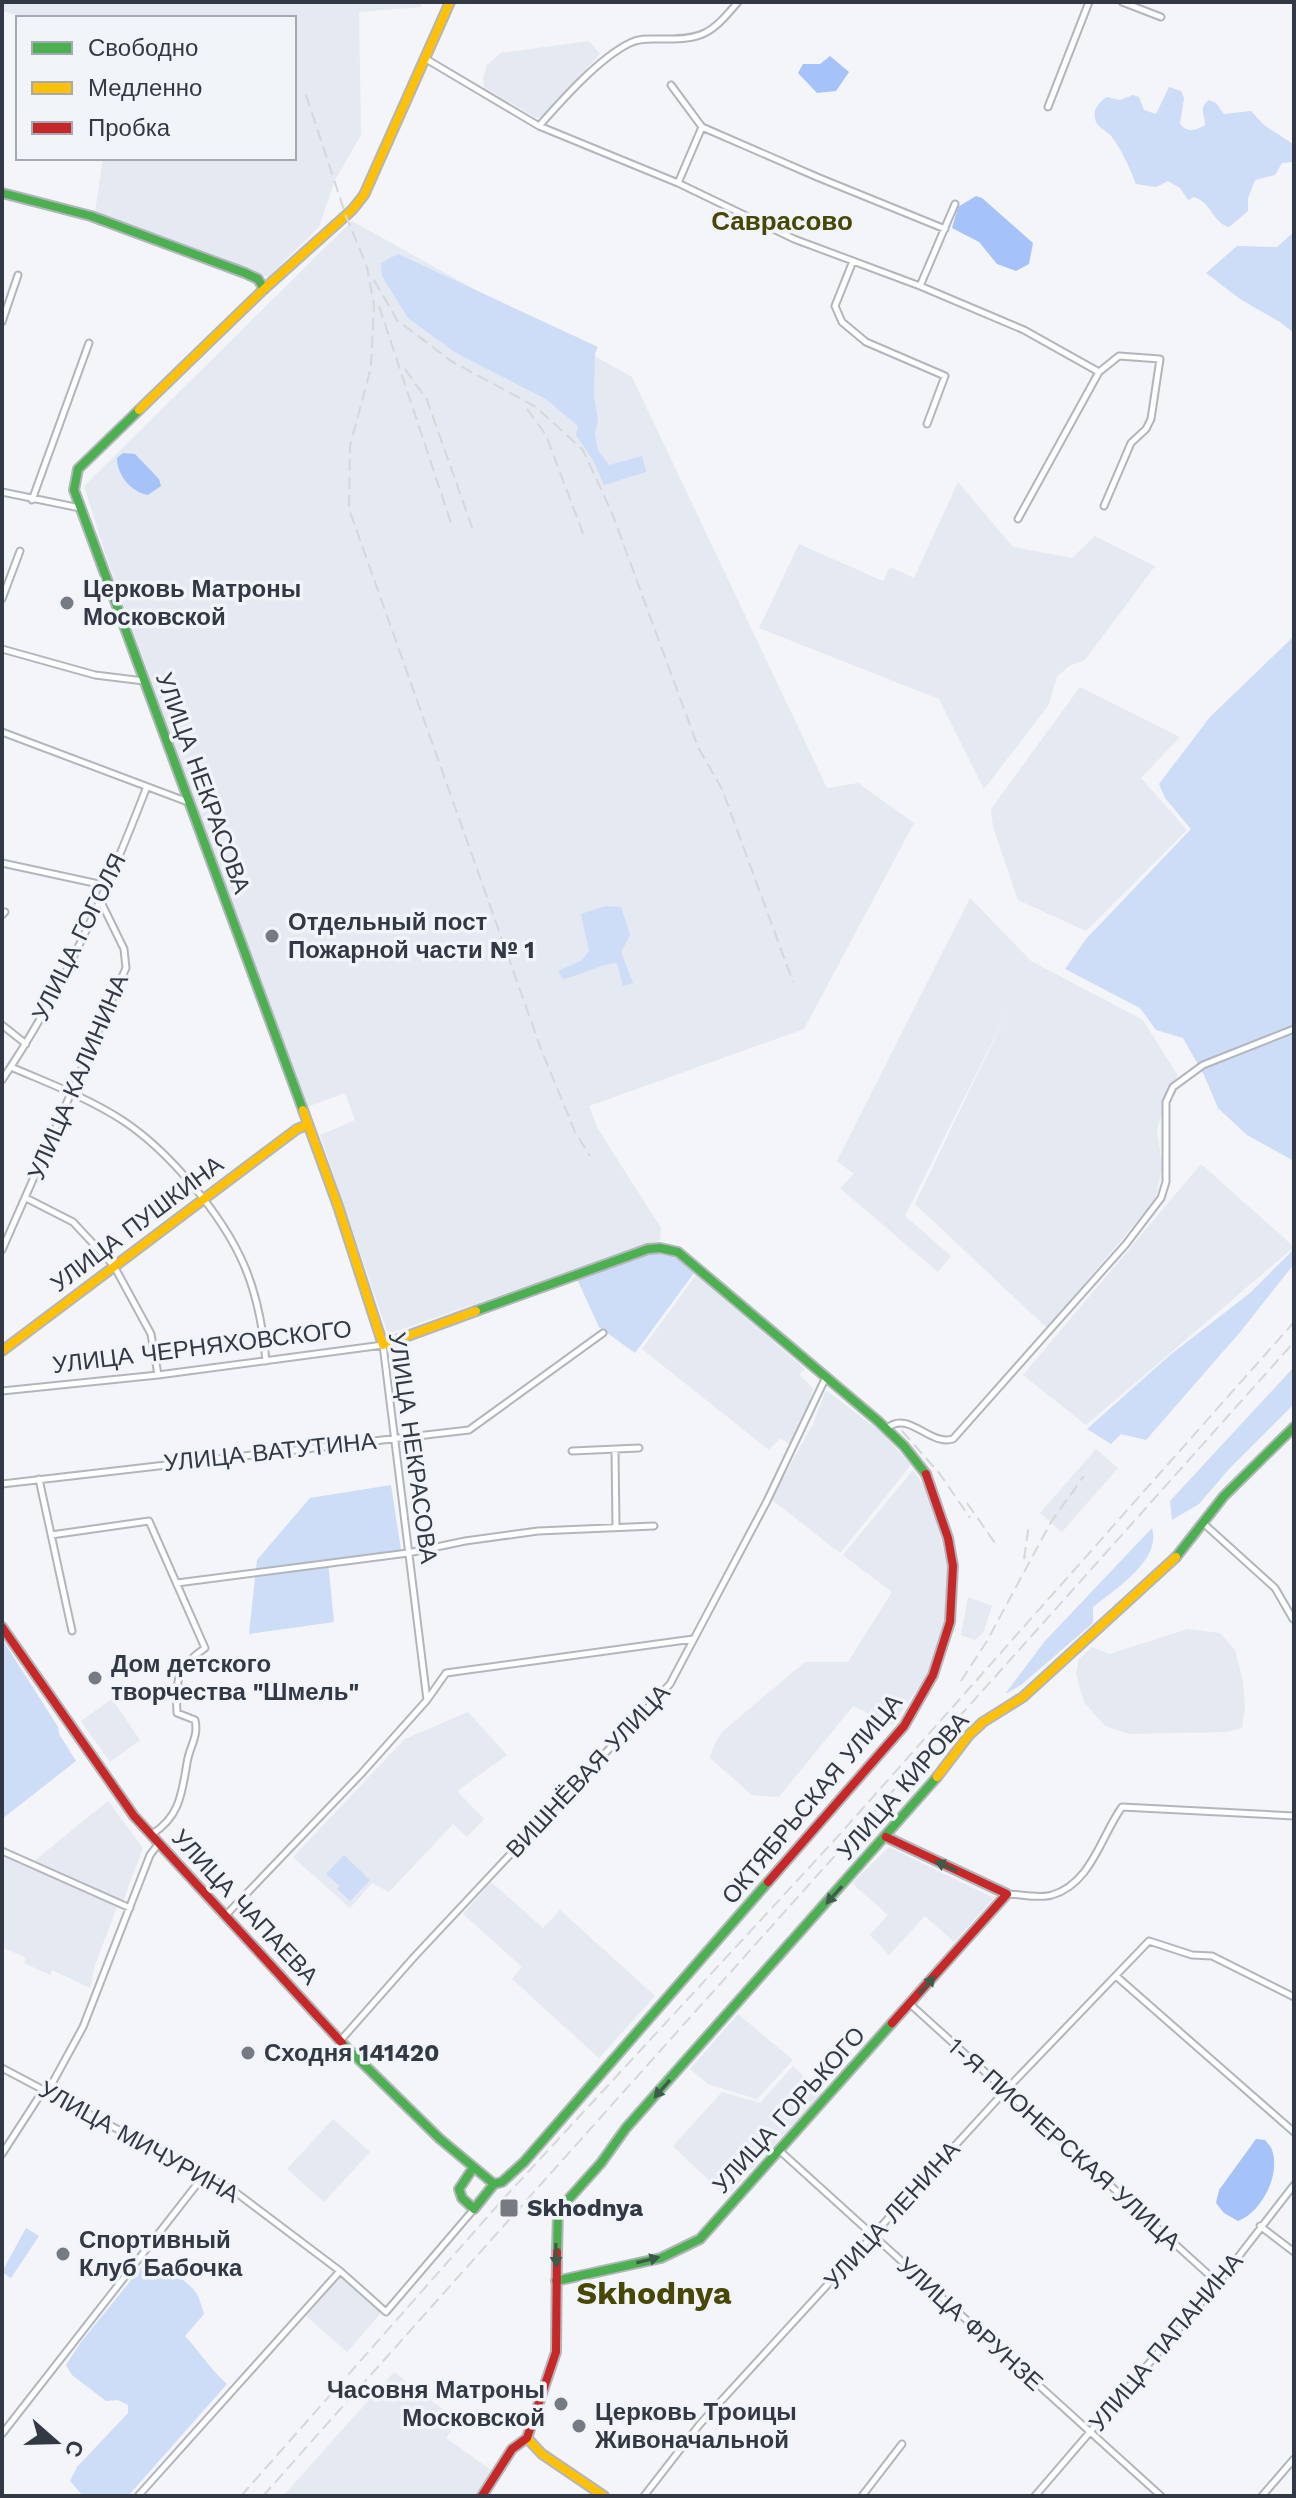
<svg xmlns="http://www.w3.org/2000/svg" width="1296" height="2498" font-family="'Work Sans',sans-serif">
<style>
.built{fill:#e4e9f2}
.green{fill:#cddcf7}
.water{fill:#a5c2f9}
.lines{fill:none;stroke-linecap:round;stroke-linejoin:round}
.street-casing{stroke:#b2b6bc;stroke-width:9}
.fast-casing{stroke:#b2b6bc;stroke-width:12}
.slow-casing{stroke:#b2b6bc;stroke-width:12}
.jam-casing{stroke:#b2b6bc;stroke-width:12}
.street{stroke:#fdfefe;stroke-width:5}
.fast{stroke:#4caf50;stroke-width:8}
.slow{stroke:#ffc107;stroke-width:8}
.jam{stroke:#c62828;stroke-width:8}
.rail{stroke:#d6d7d9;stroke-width:2;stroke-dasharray:12 6;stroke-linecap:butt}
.oneway{fill:#3a5c48}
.poi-dot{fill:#767b83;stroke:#f1f5fa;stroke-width:3}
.labels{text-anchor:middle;stroke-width:7;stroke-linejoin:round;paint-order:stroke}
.poi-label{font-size:24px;font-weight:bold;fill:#333944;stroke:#f1f5fa;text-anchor:start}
.street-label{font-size:24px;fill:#333944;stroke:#f1f5fa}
.neighbourhood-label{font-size:26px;font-weight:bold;fill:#474706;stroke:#f1f5fa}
.district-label{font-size:32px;font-weight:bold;fill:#474706;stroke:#f1f5fa}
</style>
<rect width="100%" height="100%" fill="#f3f5f8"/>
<!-- built -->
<path class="built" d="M2 2H422L421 7 359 12 361 135 335 180 319 227 268 277 95 213 103 158H294V18H29L2 11Z
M589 41 600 54 542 117 536 118 484 87 483 78 487 65 501 53Z
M352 221 632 377 827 788 858 783 914 823 804 1029 589 1106 598 1129 661 1228 660 1240 388 1334 320 1135 355 1120 345 1093 307 1107 106 556 84 486Z
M958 482 1013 547 1072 558 1095 536 1155 566 1085 660 1069 666 1057 677 1048 706 984 789 939 699 759 628 799 544 883 581 890 567 914 578Z
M1080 687 1180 737 1141 778 1187 830 1086 931 1018 900 993 827 991 809Z
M970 898 1031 961 1143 1020 1178 1076 1170 1086 1157 1129 1162 1168 1155 1200 1047 1328 915 1204 1013 1000 905 1216 951 1256 938 1272 840 1188 854 1174 837 1161Z
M1201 1164 1294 1247 1086 1425 1023 1375Z
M696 1275 805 1369 799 1375 813 1388 808 1407 791 1445 780 1438 769 1450 642 1349Z
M826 1390 882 1433 911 1465 840 1553 771 1499 813 1424Z
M1096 1449 1118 1468 1062 1532 1040 1513Z
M913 1470 931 1496 948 1570 947 1620 937 1654 922 1682 892 1725 853 1706 779 1797 752 1795 710 1758 714 1745 722 1732 805 1662H848L892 1592 843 1555Z
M968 1597 992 1606 983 1633 975 1640 961 1635Z
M1188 1629 1220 1633 1235 1650 1243 1681 1245 1706 1242 1728 1227 1732 1129 1734 1105 1726 1084 1702 1076 1674 1079 1659 1092 1647 1109 1654Z
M112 1699 140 1740 110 1762 81 1721Z
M468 1712 507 1755 457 1791 484 1819 467 1837 453 1824 389 1892 372 1883 350 1908 293 1857 405 1739Z
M108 1801 143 1848 123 1901 34 1861Z
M889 1847 897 1851 994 1898 954 1942 925 1916 889 1955 870 1935 888 1915 852 1883Z
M2 1855 117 1907 95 1965 90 1988 52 1970 50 1975 24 1963 26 1958 2 1947Z
M491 1882 543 1928 560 1910 655 1996 599 2058 512 1979 522 1967 463 1914Z
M738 2014 793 2060 757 2099 708 2084 690 2069Z
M793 2066 822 2093 726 2197 673 2146 722 2092 760 2103Z
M333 2119 370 2152 324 2202 287 2169Z
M340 2277 381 2313 347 2352 306 2316Z
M394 2372 458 2421 446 2438 491 2470 476 2496H283Z"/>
<!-- green -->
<path class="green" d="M1169 87 1181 91 1184 98 1180 124C1188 133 1195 131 1205 125 1205 114 1198 108 1209 100L1216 103 1224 114 1251 111 1264 125 1293 144 1294 162 1282 163 1275 175 1255 180 1248 198V211L1229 227C1212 222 1212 203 1194 197L1188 200 1180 188 1168 181 1156 187 1136 184C1130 169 1122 150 1112 137 1107 130 1096 128 1095 118 1093 109 1100 101 1107 97L1120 100 1133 95 1139 97 1144 110 1156 114Z
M1294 232V333L1280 322 1240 299 1206 273 1237 246 1277 247Z
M398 254 598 347 595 353 594 396 598 420 595 434 598 451 609 465 642 456 646 472 604 485 593 460 576 435 578 426 546 399 456 353 408 318 382 276 381 263Z
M1294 636V1161L1247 1135 1218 1108 1204 1075 1183 1038 1156 1030 1140 1008 1065 969 1086 939 1191 829 1165 798 1159 784 1210 717Z
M605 906 621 907 630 935 621 952 633 983 623 986 617 963C599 964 581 975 563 979L558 971 581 961 589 951 581 914Z
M1294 1249V1264L1241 1331 1146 1440 1121 1434 1111 1444 1087 1429 1169 1356 1250 1293Z
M648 1252 675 1257 694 1273 635 1353 599 1327 577 1279Z
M1294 1367V1404L1229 1469 1199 1504 1172 1520 1170 1501Z
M391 1485 401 1550 328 1561 334 1622 249 1634 257 1560 310 1498Z
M1152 1528C1162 1560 1115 1589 1093 1607V1623L1021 1685 1005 1694 1045 1641Z
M2 1639 58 1727 59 1734 76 1761 2 1819Z
M344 1855 370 1880 350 1901 337 1889 340 1886 326 1874Z
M26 2228 39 2236 11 2278 2 2272Z
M145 2263C162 2266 187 2279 197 2294 200 2300 202 2308 204 2314L185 2336C200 2352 210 2369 227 2384L128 2496H83L70 2481 77 2467 128 2413V2405L118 2400 106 2401 72 2375 66 2365 81 2342Z"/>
<!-- water -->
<path class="water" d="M830 56 849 72 836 91 817 93 798 73 803 64H820Z
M976 196 982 198 1033 243 1029 264 1016 271 997 264 979 242 952 228 958 207Z
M123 453 135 454 159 479 161 486 148 495C131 492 117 475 117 458Z
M1256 2139 1265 2140C1267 2143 1271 2146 1272 2150 1281 2175 1261 2213 1238 2221L1224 2213 1216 2203 1219 2190Z"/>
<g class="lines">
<defs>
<path id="street" d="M1122 2 1161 17
M426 59 539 126 678 183 794 239 920 286 1024 330 1099 372 1018 519
M671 85 702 127 817 177 945 229
M1048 107 1089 2
M539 126C562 100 599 58 630 43 639 38 650 39 660 39 703 40 711 34 738 2
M678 183 702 127
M853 261 835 306 842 322 866 342 945 376 927 424
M920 286 955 204
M2 322 18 275
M1099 372 1119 356 1160 359 1151 419 1146 429 1131 443 1104 506
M2 492 80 508
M32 500 89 343
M2 599 20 551
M2 649 95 675 144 681
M2 732 188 802
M2 863 108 886
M2 915 5 912
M2 1025 26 1044
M11 1067C48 1083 88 1098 122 1120 168 1150 222 1214 244 1265 257 1295 263 1328 266 1361
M2 1080C63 990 107 890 146 789
M26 1198 73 1222 114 1266 151 1334 158 1375
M2 1250 126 968 124 949 101 902
M2 1391 158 1375 383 1345 427 1700
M887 1428C909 1410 929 1446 953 1439L1126 1244 1161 1198 1166 1182V1102L1173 1087 1203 1065 1294 1029
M615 1450 616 1527
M572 1451 639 1448
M39 1479 72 1631
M2 1484 469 1430 603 1333
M1203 1523 1275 1588 1293 1619
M51 1535 149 1521 205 1648C177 1667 175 1680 177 1713L195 1720C199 1737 189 1747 187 1763 182 1792 180 1817 152 1834
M177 1583 408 1553 465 1541 538 1531 654 1526
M2 1851 130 1908
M1007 1894C1020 1894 1040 1899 1052 1895 1091 1884 1101 1836 1122 1807L1294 1816
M226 1915 361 1774 427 1700 446 1673 693 1639
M1116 1976 1294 2132
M910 2004 1218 2283
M340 2041 415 1956 670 1684 767 1501 825 1379
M2 2068 234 2191 340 2271 386 2312 474 2209
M48 2091 83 2027 150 1855 159 1843
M780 2151 1161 2496
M2 2154 44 2089
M1260 2226 1294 2252
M2 2434 205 2174
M138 2496 340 2271
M644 2496 700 2424 1005 2091 1149 1941 1192 1955 1212 1956 1294 1997
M862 2496 902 2444
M1035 2496 1218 2283 1294 2185
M1262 2496 1294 2459"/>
<path id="fast" d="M2 193 91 216 245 273 258 279 264 289
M139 410 78 469 74 490 303 1110
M476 1311 648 1249 660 1248 678 1252 878 1421 904 1446 926 1474
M1176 1557 1224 1496 1294 1427
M342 2043 440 2139 494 2184
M473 2168 459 2189 462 2198 474 2209 494 2184 502 2182 524 2162 768 1882
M557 2252 558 2211 601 2163 626 2128 937 1777
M556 2281 661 2258 700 2239 892 2023"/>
<path id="slow" d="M139 410 264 289 352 210 364 195 450 2
M303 1110 338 1206 383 1345 476 1311
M2 1351 297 1129 307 1125
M937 1777 969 1735 983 1722 1023 1697 1176 1557
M527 2438 542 2454 604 2496"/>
<path id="jam" d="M2 1627 134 1816 342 2043
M886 1837 1007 1894 892 2023
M768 1882 904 1726 933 1675 950 1622 953 1566 948 1538 926 1474
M482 2496 512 2449 527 2438 556 2352 557 2252"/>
</defs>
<!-- street casing -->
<use href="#street" class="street-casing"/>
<!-- fast casing -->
<use href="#fast" class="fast-casing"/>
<!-- slow casing -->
<use href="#slow" class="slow-casing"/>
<!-- jam casing -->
<use href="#jam" class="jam-casing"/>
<!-- street -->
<use href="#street" class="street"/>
<!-- fast -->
<use href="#fast" class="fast"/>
<!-- slow -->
<use href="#slow" class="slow"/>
<!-- jam -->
<use href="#jam" class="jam"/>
<!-- rail -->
<path class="rail" d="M306 95 346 216 367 267 374 305 371 367 350 446 349 509 541 1049 575 1132 590 1156
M374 280 397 320 451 361 536 407 583 450 612 513 698 747 722 789 793 982
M379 306 452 526
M405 369 427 400 473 530
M527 409 546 435 584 536
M902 1431 940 1474 970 1518
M967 1503 995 1543
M1024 1559 1029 1524
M961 1681 987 1641 1051 1522 1084 1476
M241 2496 505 2197 841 1833 1294 1322
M263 2496C606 2110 951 1727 1294 1342"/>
</g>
<!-- one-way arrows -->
<defs><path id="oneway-solid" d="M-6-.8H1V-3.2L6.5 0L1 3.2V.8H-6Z" transform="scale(2)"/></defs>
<g class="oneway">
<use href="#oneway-solid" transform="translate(946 1866) rotate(-156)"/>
<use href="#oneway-solid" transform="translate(834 1895) rotate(132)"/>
<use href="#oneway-solid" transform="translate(927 1985) rotate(-48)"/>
<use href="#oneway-solid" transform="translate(662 2089) rotate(131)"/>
<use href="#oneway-solid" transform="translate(556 2255) rotate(89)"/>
<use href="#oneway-solid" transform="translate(648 2260) rotate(-14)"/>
</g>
<!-- markers -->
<g class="poi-dot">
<circle cx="67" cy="603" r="8"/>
<circle cx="272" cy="936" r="8"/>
<circle cx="95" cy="1678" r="8"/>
<circle cx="248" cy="2053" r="8"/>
<rect x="499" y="2198" width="20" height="20" rx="4"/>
<circle cx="63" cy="2254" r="8"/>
<circle cx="561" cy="2404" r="8"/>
<circle cx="579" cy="2426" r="8"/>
</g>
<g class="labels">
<!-- poi labels -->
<g class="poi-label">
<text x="83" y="597">Церковь Матроны<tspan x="83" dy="28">Московской</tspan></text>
<text x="288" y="930">Отдельный пост<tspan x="288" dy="28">Пожарной части № 1</tspan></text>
<text x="111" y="1672">Дом детского<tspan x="111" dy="28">творчества "Шмель"</tspan></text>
<text x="264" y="2061">Сходня 141420</text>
<text x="527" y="2216">Skhodnya</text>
<text x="79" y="2248">Спортивный<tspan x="79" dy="28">Клуб Бабочка</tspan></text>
<text x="545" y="2398" text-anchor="end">Часовня Матроны<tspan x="545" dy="28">Московской</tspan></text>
<text x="595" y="2420">Церковь Троицы<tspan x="595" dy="28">Живоначальной</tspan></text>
</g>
<!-- street labels -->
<g class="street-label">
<text transform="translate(203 783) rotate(70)" y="8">УЛИЦА НЕКРАСОВА</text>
<text transform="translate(79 937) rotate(-64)" y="8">УЛИЦА ГОГОЛЯ</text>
<text transform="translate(78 1077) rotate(-67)" y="8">УЛИЦА КАЛИНИНА</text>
<text transform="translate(137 1224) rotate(-37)" y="8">УЛИЦА ПУШКИНА</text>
<text transform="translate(202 1347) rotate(-7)" y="8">УЛИЦА ЧЕРНЯХОВСКОГО</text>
<text transform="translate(413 1448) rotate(82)" y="8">УЛИЦА НЕКРАСОВА</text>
<text transform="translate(270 1452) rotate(-6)" y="8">УЛИЦА ВАТУТИНА</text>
<text transform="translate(588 1771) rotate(-47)" y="8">ВИШНЁВАЯ УЛИЦА</text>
<text transform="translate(903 1786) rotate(-49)" y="8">УЛИЦА КИРОВА</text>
<text transform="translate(812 1799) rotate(-50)" y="8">ОКТЯБРЬСКАЯ УЛИЦА</text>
<text transform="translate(245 1907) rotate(47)" y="8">УЛИЦА ЧАПАЕВА</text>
<text transform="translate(789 2110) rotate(-48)" y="8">УЛИЦА ГОРЬКОГО</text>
<text transform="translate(139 2142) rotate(29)" y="8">УЛИЦА МИЧУРИНА</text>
<text transform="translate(1064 2144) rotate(42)" y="8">1-Я ПИОНЕРСКАЯ УЛИЦА</text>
<text transform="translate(892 2215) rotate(-48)" y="8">УЛИЦА ЛЕНИНА</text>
<text transform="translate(970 2324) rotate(42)" y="8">УЛИЦА ФРУНЗЕ</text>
<text transform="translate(1166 2342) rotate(-50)" y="8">УЛИЦА ПАПАНИНА</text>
</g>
<!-- neighbourhood labels -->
<g class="neighbourhood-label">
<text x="782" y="230">Саврасово</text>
</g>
<!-- district labels -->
<g class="district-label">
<text x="654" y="2304">Skhodnya</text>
</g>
</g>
<!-- border -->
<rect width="1296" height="2498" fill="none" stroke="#333944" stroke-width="8"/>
<!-- legend -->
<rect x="16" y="16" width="280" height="144" fill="#f1f5fa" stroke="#a5aab1" stroke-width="2"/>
<rect x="32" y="42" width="40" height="12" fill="#4caf50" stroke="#a5aab1" stroke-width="2"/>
<text x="88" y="56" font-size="24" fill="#333944">Свободно</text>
<rect x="32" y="82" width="40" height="12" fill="#ffc107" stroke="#a5aab1" stroke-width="2"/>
<text x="88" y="96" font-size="24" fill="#333944">Медленно</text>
<rect x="32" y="122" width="40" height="12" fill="#c62828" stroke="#a5aab1" stroke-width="2"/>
<text x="88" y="136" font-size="24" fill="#333944">Пробка</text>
<!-- north arrow -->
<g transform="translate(56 2442) rotate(110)" stroke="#f1f5fa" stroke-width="6" paint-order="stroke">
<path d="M0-6L14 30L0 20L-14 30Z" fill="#333944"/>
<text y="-12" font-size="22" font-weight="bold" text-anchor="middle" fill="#333944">С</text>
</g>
</svg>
